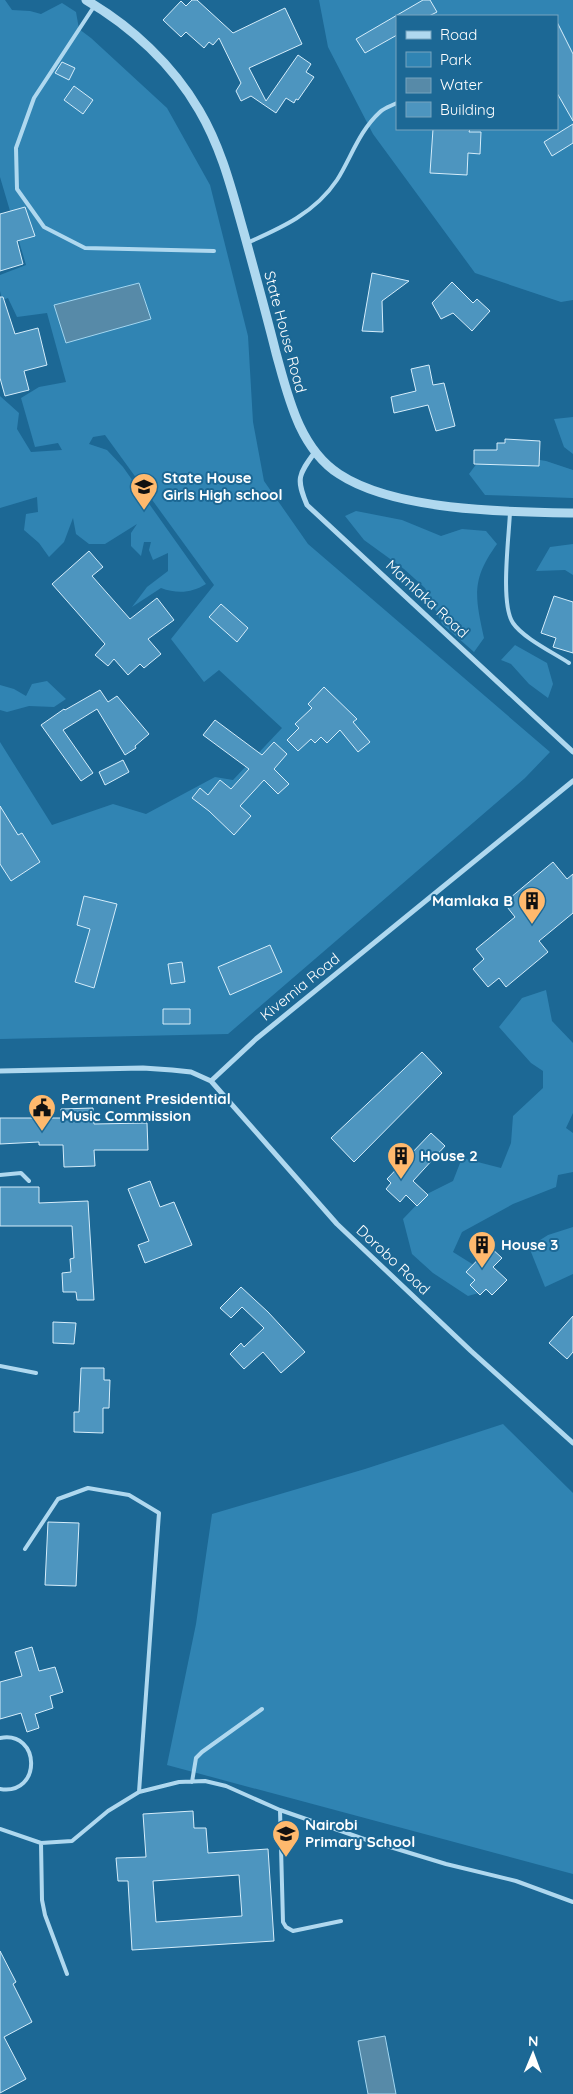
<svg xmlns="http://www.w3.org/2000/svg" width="573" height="2094" font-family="Quicksand,sans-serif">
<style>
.green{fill:#3084b3;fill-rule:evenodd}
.water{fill:#578aa8;stroke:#a2d6f1}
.building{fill:#4d95bf;stroke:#d5edfb;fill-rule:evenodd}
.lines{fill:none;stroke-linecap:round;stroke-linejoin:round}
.service{stroke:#afd8ef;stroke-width:4}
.minor{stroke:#afd8ef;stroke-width:5}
.tertiary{stroke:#afd8ef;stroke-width:9}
.labels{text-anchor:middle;stroke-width:4;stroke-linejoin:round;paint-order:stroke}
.street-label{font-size:15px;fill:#fff;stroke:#1c6895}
.poi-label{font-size:15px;font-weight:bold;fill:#fff;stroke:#1c6895;text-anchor:start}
</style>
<rect width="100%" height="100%" fill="#1c6895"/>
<!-- green -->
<path class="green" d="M0 0H5L12 10 30 11 41 14 62 3 76 12 79 29 91 38 167 108 210 185 248 336 253 422 264 481 308 544 550 752 525 778 228 1034 0 1039V742L52 825 113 804 146 814 215 777 233 780 282 728 219 670 204 682 171 639 214 585 105 435 93 437 89 444 107 450 123 467 206 584C192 593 177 594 161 588L132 607 147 587 168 571V553L153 560 149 550 151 542H144L141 556 131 546V533L137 524 105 544H89L76 534 73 518 64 542 49 557 39 543 24 530 26 514 38 512 37 497 0 508V396L19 413 17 429 31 452 62 450 58 443 35 447 21 398 39 387 66 382 47 313 17 317 8 298 2 300 0 291V275L26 265 0 177Z
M319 0H573V300L561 302 475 273 373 134 328 47ZM397 16H557V129H397Z
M573 417V454L564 447 554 419Z
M486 451 546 461 573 470V498L485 495 469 474Z
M356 511 402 520 441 536 462 529 486 531 497 544C471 580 475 596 484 638L474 652 442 624 425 588 404 569 364 540 345 516Z
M573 544V575L565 570 536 571 550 547Z
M515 645 547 663 553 684 548 698 529 684 511 664 501 660Z
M47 681 66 699 54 707 29 706 7 712 0 710V685L14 689 26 696 32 684Z
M546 990 552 1021 573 1043V1113L566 1128 573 1133V1172L558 1175 556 1187 513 1204 462 1232 453 1252 477 1267 493 1289 468 1296 433 1273 412 1254 403 1219 427 1194 453 1181 462 1158 501 1168 511 1143 513 1116 543 1088V1071L531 1063 499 1027 522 998Z
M573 1227V1274L545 1287 529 1247 548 1235Z
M503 1424 573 1493V1874L167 1765 196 1624 212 1514 365 1469Z"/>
<!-- water -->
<path class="water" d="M139 283 151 319 66 343 54 305Z
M385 2036 396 2094H368L358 2041Z"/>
<!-- building -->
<path class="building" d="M192 0H197L233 33 285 8 302 44 249 68 266 101 298 55 311 64 306 72 314 77 298 100 296 99 294 103 286 98 276 113 251 96 241 101 236 91 241 83 219 38 213 45 209 42 204 48 186 32 181 37 163 20 181 1 186 6Z
M423 0H430L437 12 429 16H397V35L365 53 356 39Z
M557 22 573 54V121L557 93Z
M62 62 75 68 69 80 55 73Z
M74 86 93 100 83 114 64 100Z
M573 124V143L552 156 544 142Z
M433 129H470L469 132H481L480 154 468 153 467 175 430 173Z
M25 207 35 236 17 241 23 264 0 271V214Z
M372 273 409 281 382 301 383 332 362 331Z
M452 282 473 303 477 299 490 311 472 331 453 313 441 319 432 303Z
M0 297H3L15 334 38 328 47 365 24 371 29 390 5 396 0 378Z
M429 365 433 385 444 383 455 426 436 431 428 405 394 413 391 397 416 391 411 369Z
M505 439 540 441 539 466 474 464V450H497V443H505Z
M89 551 103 567 92 576 130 619 157 598 174 620 148 639 161 654 144 668 140 664 128 675 114 659 108 666 95 655 105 644 52 584Z
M554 596 573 602V653L553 647 556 638 541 633Z
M221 604 248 628 237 642 209 617Z
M324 687 357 719 353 722 370 742 358 752 340 730 327 743 321 737 315 743 311 739 298 751 287 740 299 728 295 724 312 708 308 704Z
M100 690 108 702 117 696 149 734 135 746 136 748 125 755 97 709 63 730 93 773 81 781 41 725 64 709 65 710Z
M215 720 262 755 274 742 287 754 274 769 289 784 278 794 264 780 240 806 251 816 234 835 209 811 192 798 200 788 208 795 220 780 231 789 249 769 203 735Z
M123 760 129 772 105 785 99 772Z
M0 806 18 835 22 833 40 862 11 881 0 864Z
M553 862 567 879 573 874V913L539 941 548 952 506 987 499 978 488 987 473 969 484 959 476 949 515 917 504 903Z
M84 896 117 904 94 988 75 982 90 929 77 925Z
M270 945 282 972 230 995 218 967Z
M182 962 185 982 171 984 168 964Z
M163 1009H190V1024H163Z
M422 1052 442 1073 354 1162 331 1138Z
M93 1108 94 1124 147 1123 148 1150H94L95 1166 64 1167 63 1145H39V1142L0 1144V1118H61V1109Z
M431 1133 445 1146 413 1181 428 1195 417 1206 406 1195 400 1202 386 1189 391 1183 387 1179Z
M150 1181 160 1207 174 1202 192 1245 145 1263 138 1245 149 1241 128 1189Z
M0 1187H39V1203L88 1201 94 1300H77L76 1292H63L62 1273 71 1272 70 1259 74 1258 72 1226H0Z
M490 1247 502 1258 493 1267 507 1280 492 1295 486 1289 480 1295 470 1285 475 1280 466 1272Z
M241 1287 268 1312 305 1352 281 1373 263 1352 244 1369 230 1354 241 1343 244 1347 264 1328 242 1307 231 1318 220 1308Z
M573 1316V1352L567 1359 549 1343Z
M53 1322 76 1323 74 1344 53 1343Z
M81 1368H104V1380H110L109 1408H103V1433L74 1432V1412H79Z
M48 1522 79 1523 76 1586 45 1585Z
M32 1647 39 1671 55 1667 63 1692 50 1696 53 1708 35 1714 39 1728 27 1732 21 1713 0 1719V1682L22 1676 15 1652Z
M193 1811 194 1828H206L208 1853 268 1849 274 1941 132 1950 128 1881H118L116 1858 146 1857 143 1814ZM239 1875 242 1916 156 1922 153 1881Z
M0 1951 16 1982 13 1984 32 2022 4 2037 26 2079 0 2093Z"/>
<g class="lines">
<!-- service -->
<path class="service" d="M95 5 34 98 16 148 17 189 44 227 85 248 214 251
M247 243C281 228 315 213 337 180 351 158 359 131 380 112 384 108 391 106 397 103
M510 512C509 537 500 604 513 623 523 638 554 653 569 663
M0 1175 21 1173 29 1181
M0 1366 36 1373
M25 1549 58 1499 88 1488 129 1495 159 1513 139 1792
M0 1738C41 1730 42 1796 0 1789
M192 1782 196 1758 202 1752 262 1709
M280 1810 283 1922 286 1927 293 1931 341 1921
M0 1829 41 1843 72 1841 108 1811 139 1792 179 1782 205 1781 226 1786 280 1810 364 1839 446 1864 516 1881 573 1902
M41 1843 42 1900 45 1915 67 1974"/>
<!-- minor -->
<path class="minor" d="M315 452C298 475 296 479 307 505L573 752
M0 1071 143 1068 172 1070 191 1072 211 1081 337 1224 471 1351 573 1443
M211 1081 256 1039 573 781"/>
<!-- tertiary -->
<path class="tertiary" d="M86 0C131 26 173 65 199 110 222 149 232 191 244 233 255 273 266 313 276 353 288 396 299 448 339 474 395 511 507 512 573 513"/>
</g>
<!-- icons -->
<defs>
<symbol id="school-pin" viewBox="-11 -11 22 30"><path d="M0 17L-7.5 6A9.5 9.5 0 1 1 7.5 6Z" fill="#ffb96d" stroke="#1c6895"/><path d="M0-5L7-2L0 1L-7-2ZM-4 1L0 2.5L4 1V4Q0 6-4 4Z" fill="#111"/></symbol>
<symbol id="building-pin" viewBox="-11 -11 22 30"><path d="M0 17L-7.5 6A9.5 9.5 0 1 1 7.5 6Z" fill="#ffb96d" stroke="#1c6895"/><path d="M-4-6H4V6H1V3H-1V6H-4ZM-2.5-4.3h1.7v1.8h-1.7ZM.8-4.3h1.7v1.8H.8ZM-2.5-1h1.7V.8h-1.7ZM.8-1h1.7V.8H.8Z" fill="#111"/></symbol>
<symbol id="civic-pin" viewBox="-11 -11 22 30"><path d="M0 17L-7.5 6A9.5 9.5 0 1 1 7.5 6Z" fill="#ffb96d" stroke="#1c6895"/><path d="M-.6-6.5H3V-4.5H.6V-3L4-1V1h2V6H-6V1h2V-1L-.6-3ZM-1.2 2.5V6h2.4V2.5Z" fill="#111"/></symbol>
</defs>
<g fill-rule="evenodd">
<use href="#school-pin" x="128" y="471" width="32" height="43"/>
<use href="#building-pin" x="516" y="885" width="32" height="43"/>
<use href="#civic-pin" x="26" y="1092" width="32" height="43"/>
<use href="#building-pin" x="385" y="1140" width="32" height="43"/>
<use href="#building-pin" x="466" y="1229" width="32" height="43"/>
<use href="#school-pin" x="270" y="1818" width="32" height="43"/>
</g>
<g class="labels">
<!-- street labels -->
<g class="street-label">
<text transform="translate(285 332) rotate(75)" y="5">State House Road</text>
<text transform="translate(427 599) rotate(43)" y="5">Mamlaka Road</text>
<text transform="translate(300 987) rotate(-39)" y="5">Kivemia Road</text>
<text transform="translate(393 1260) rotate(43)" y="5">Dorobo Road</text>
</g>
<!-- poi labels -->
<g class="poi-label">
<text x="163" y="483">State House<tspan x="163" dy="17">Girls High school</tspan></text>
<text x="513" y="906" text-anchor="end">Mamlaka B</text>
<text x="61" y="1104">Permanent Presidential<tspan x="61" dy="17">Music Commission</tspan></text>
<text x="420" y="1161">House 2</text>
<text x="501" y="1250">House 3</text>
<text x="305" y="1830">Nairobi<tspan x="305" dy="17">Primary School</tspan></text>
</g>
</g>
<!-- legend -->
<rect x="396" y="15" width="162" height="115" fill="#1c6895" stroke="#77a4bf"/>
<rect x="406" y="31" width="25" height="8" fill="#afd8ef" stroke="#77a4bf"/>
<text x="440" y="40" font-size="15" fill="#ffffff">Road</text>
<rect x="406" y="52" width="25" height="15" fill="#3084b3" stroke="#77a4bf"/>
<text x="440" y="65" font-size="15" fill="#ffffff">Park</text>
<rect x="406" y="78" width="25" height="15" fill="#578aa8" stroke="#77a4bf"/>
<text x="440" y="90" font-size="15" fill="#ffffff">Water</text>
<rect x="406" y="102" width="25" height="15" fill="#4d95bf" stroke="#77a4bf"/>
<text x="440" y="115" font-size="15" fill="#ffffff">Building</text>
<!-- north arrow -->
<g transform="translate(533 2054) rotate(1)" stroke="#1c6895" stroke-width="4" paint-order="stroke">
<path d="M0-4L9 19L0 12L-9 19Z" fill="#ffffff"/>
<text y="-8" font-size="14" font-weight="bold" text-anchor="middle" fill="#ffffff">N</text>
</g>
</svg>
